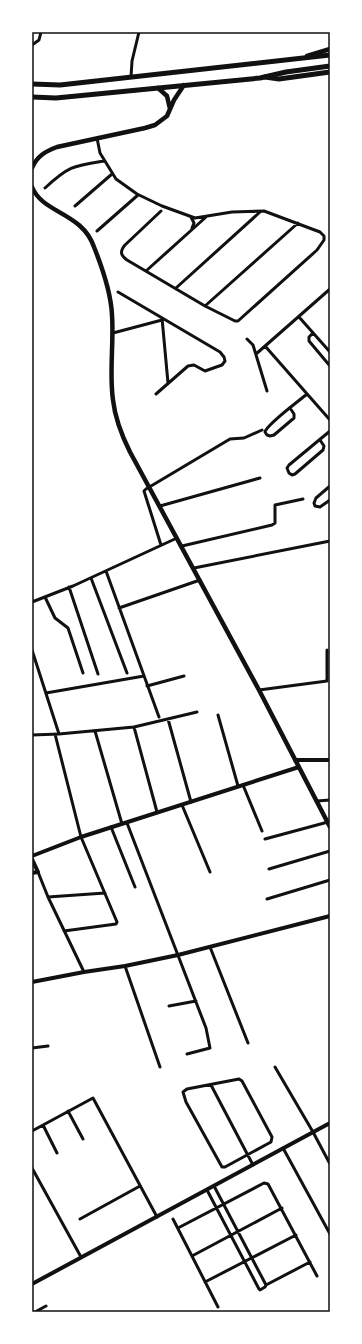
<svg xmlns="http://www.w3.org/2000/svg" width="362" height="1344" font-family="Mulish,sans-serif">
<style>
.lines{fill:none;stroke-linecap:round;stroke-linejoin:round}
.minor{stroke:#111;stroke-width:3}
.tertiary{stroke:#111;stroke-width:4}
.secondary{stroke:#111;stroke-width:4.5}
.primary{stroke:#111;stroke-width:5}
.trunk{stroke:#111;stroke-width:5}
.neatline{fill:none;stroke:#111;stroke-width:1.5}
</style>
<rect width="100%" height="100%" fill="#fff"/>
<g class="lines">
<!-- minor -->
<path class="minor" d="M32 45 39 40 41 32
M131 77 132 61 139 32
M97 138 100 153 116 179 137 194 162 206 195 218 232 212 264 211 320 232 324 236V240L317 250 238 321H235L205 306 127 260C120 255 120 251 125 245L161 211
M45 188C69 166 73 166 104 161
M75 206 112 174
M191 217 194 223 192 228
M97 231 138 195
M146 271 206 217
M176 288 260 212
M118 292 220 352 224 357 225 361 222 365 205 371 194 365 188 366 156 394
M205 306 298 223
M299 317 330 352
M162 318 168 383
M113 333 162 320
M313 333 309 337V341L330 366
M247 339 253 345 267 391
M265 346 330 420
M256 354 330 289
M290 408 294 414V418L274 435 270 436 267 435 265 432C267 424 299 401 307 394
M320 440 324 446 323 450 295 474 292 475 289 473 287 468 289 465 330 431
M330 486 316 498 314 503 315 506 320 507 330 500
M160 506 260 478
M161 545 144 491 146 489 230 439 244 438 262 430
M182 546 272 525 275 523V505L303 499
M194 568 330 541
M106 571 159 717
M91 578 127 673
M69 587 98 674
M45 597 55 618 68 628 83 673
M32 602 73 586 177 538
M119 608 200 580
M32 650 59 734
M147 686 184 676
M259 690 327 681V650
M46 693 144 676
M218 715 238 786
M168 719 191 802
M134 727 157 812
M95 731 122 824
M55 734 81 837 117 922 116 924 64 931
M32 735 59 734 134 727 197 712
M243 785 262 831
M317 801 330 800
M182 805 210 872
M127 823 206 1028 210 1048 187 1054
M111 827 135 887
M265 839 328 822
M269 869 330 851
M38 872 48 897 84 972
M48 897 105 893
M267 899 330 880
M210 947 248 1043
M125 966 160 1067
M169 1006 196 1001
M32 1048 48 1046
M275 1067 313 1132 330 1164
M239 1079 242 1081 272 1137 271 1142 225 1167H222L186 1102 183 1092 187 1089Z
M211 1085 253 1165
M68 1111 83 1139
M43 1125 57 1153
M32 1131 93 1098 157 1217
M283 1148 330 1234
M32 1168 81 1257
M207 1190 259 1289 260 1290 265 1287 266 1285 214 1186
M80 1219 140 1186
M173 1219 218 1307
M178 1228 264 1183 268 1184 317 1276
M192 1256 282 1208
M205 1282 296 1235
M266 1285 310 1262
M35 1312 46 1306"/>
<!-- tertiary -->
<path class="tertiary" d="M295 760H330
M32 856 81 837 299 767
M32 859 38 872 32 873
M32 982 84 972 125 966 178 955 330 916
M32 1284 330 1123"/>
<!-- secondary -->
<path class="secondary" d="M307 56 330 49
M158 88 167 96 170 109
M32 168C37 156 46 151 57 147L145 128 155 125 167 116 174 100 184 85
M32 187C43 214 82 212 94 247 102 267 111 293 112 315 114 343 109 373 113 400 115 418 122 436 130 452L259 690 330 827"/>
<!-- primary -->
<path class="primary" d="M265 77 279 79 330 72"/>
<!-- trunk -->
<path class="trunk" d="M32 84 60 85 330 55
M32 97 56 98 260 78 286 72 330 66"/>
</g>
<!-- border -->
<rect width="362" height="1344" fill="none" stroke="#ffffff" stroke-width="66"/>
<rect x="33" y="33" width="296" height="1278" class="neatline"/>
</svg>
